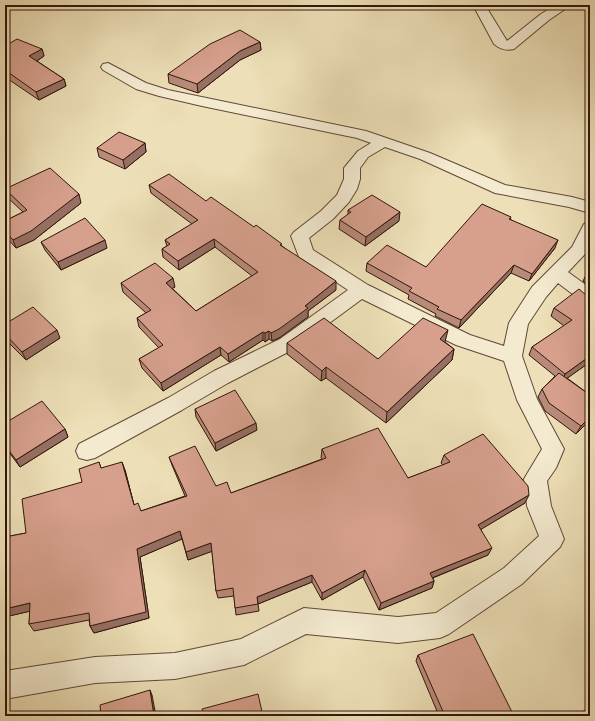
<svg xmlns="http://www.w3.org/2000/svg" width="595" height="721" font-family="'Sorts Mill Goudy',serif">
<style>
.lines{fill:none;stroke-linecap:round;stroke-linejoin:round}
.minor-casing{stroke:#614836;stroke-width:2}
.minor{fill:#f3ead0;fill-rule:evenodd}
.wall{fill:#b88a79;stroke:#32160b}
.shaded-wall{fill:#967063;stroke:#32160b}
.building{fill:#d6a08d;stroke:#32160b}
</style>
<rect width="100%" height="100%" fill="#eddfb7"/>
<filter id="stains"><feTurbulence type="fractalNoise" baseFrequency=".005" numOctaves="4"/><feColorMatrix values="0 0 0 0 .2 0 0 0 0 .09 0 0 0 0 .02 0 0 0 .5 -.17"/></filter>
<radialGradient id="worn" r=".72"><stop offset=".6" stop-color="#630" stop-opacity="0"/><stop offset="1" stop-color="#630" stop-opacity=".3"/></radialGradient>
<g class="lines">
<defs>
<path id="minor" d="M473 5H485L507 41 541 14 556 5H571L549 20 514 49C506 51 500 49 494 44Z
M108 63 146 83 168 90 366 131 430 153 505 185 572 197 590 202V213L569 207 495 193 420 159 385 147 368 157 360 168V179L357 189 349 202 333 219 309 238 313 250 368 285 470 335 504 346 509 323 512 318 532 287 572 247 584 224 590 222V245L585 254 568 272 590 288V304L583 302 558 283 546 297 528 324 522 356 537 399 564 449 556 468 547 481 551 506 564 539 560 547 522 584 449 634 440 638 398 643 306 634 244 665 175 679 95 683 5 699V671L95 657 175 653 241 639 304 608 398 617 436 613 504 568 539 536 527 506 524 479 542 449 517 400 504 361 456 345 362 299 294 349 228 383 182 410 95 458 87 460 79 458 76 451 79 444 168 398 214 371 280 339 348 290 299 257 291 236 294 232 321 211 337 195 344 179V168L358 151 371 143 357 138 202 106 159 96 136 89 103 70 101 67 103 64Z"/>
</defs>
<!-- minor casing -->
<use href="#minor" class="minor-casing"/>
<!-- minor -->
<use href="#minor" class="minor"/>
</g>
<!-- wall -->
<path class="wall" d="M260 42 261 50 240 60 198 93 169 83 168 74Z
M5 46 42 49 44 56 37 61 64 79 66 86 39 100 5 77Z
M145 143 146 152 125 169 99 157 97 148Z
M149 185 206 201 282 246 336 290 308 311V317L279 338 272 341 269 339 265 342 263 340 229 362 221 355 163 391 142 368 139 359 159 348 139 327 137 318 146 313 123 292 121 283 175 287 172 288 196 311 252 276 215 247 179 270 163 257 162 249 167 246 165 240 192 224 151 193Z
M5 189 81 203 34 240 16 248 5 236V221L23 212 8 198Z
M348 210 399 221 365 246 339 229 340 220 348 215Z
M511 217 510 219 555 248 529 281 511 273 459 328 435 316 436 314 408 299 409 295 366 271 367 263 426 267Z
M41 242 107 248 61 270 45 250Z
M590 270V287L583 281 587 273Z
M586 295 590 296V362L567 378 590 395V420L576 434 545 411 538 397 542 389 555 376 529 355 532 347 564 326 551 316 554 308Z
M5 324 60 338 26 360 5 339Z
M445 342 454 349 452 360 386 423 326 378 321 381 287 354V343L378 359Z
M195 409 257 430 216 451 196 417Z
M5 423 65 429 68 437 20 467 5 447Z
M322 449 408 478 443 465 441 463 444 455 525 503 481 529 488 555 433 578 434 581 432 588 379 610 363 577 322 600 312 582 258 604 259 611 236 615 234 596 218 598 216 591 212 551 188 560 182 539 140 557 149 618 94 633 90 626 89 620 34 631 29 624 30 611 5 617V537L26 533 82 482 99 462 101 468 125 470 134 505 141 511 185 496 172 465 169 457 216 486 231 493 322 459 321 458Z
M418 655 514 716H439L416 661Z"/>
<!-- shaded-wall -->
<path class="shaded-wall" d="M260 42 261 50 240 60 198 93 197 84 240 51Z
M42 49 44 56 32 64 29 56Z
M64 79 66 86 39 100 36 92Z
M145 143 146 152 125 169 123 160Z
M79 194 81 203 34 240 16 248 13 240Z
M400 212 399 221 365 246 366 237Z
M214 239 215 247 179 270 178 261Z
M105 240 107 248 61 270 58 262Z
M558 240 555 248 529 281 532 274Z
M514 265 511 273 459 328 461 320Z
M173 278 175 287 168 291 166 283Z
M336 281V290L308 311V317L279 338 272 341 271 333 305 306Z
M57 330 60 338 26 360 22 352Z
M448 330 445 342 437 350 440 339Z
M269 331V339L265 342V333Z
M263 332V340L229 362 228 354Z
M220 347 221 355 163 391 161 383Z
M454 349 452 360 386 423 387 412Z
M590 356V362L562 382 565 374Z
M326 367V378L321 381 322 371Z
M590 417V420L576 434 581 426Z
M256 423 257 430 216 451 215 443Z
M65 429 68 437 20 467 16 460Z
M122 462 125 470 136 513 134 505Z
M529 495 525 503 475 533 478 525Z
M180 531 182 539 140 557 149 618 94 633 90 626 137 549Z
M211 543 213 551 188 560 186 552Z
M492 548 488 555 427 580 430 573Z
M365 570 363 577 322 600V593Z
M312 575V582L258 604 257 597Z
M434 581 432 588 379 610 381 603Z
M30 603 35 610 5 617V609Z
M150 690 152 695 156 716H154Z"/>
<!-- building -->
<path class="building" d="M240 30 260 42 240 51 197 84 168 74 210 44Z
M17 39 42 49 29 56 64 79 36 92 5 70V46Z
M119 132 145 143 123 160 97 148Z
M50 168 79 194 31 231 13 240 5 231V221L27 210 5 189Z
M169 174 206 201 211 197 254 227 256 225 282 244 280 245 336 281 305 306 308 308 279 329 271 333 269 331 265 333 263 332 228 354 220 347 161 383 139 359 163 345 137 318 151 310 121 283 155 263 173 278 166 283 196 311 258 272 214 239 178 261 162 249 170 244 165 240 198 220 149 185Z
M372 195 400 212 366 237 340 220 351 212 348 210Z
M482 204 511 217 509 219 558 240 532 274 514 265 461 320 437 309 439 307 409 291 412 288 367 263 387 245 426 267Z
M85 218 105 240 58 262 41 242Z
M590 270V275L587 273Z
M579 289 586 295 590 296V356L565 374 532 347 572 320 554 308Z
M33 307 57 330 22 352 5 334V324Z
M324 318 378 359 423 318 448 330 440 339 454 349 387 412 326 367 322 371 287 343Z
M559 373 590 395V417L581 426 549 403 542 389Z
M235 390 256 423 215 443 195 409Z
M42 401 65 429 16 460 5 445V423Z
M378 428 408 478 450 462 444 455 483 434 528 486 529 495 478 525 492 548 430 573 434 581 381 603 365 570 322 593 312 575 257 597 258 604 235 608 233 588 216 591 211 543 186 552 180 531 137 549 146 612 90 626 89 613 29 624 30 603 5 609V537L26 533 22 499 82 482 79 469 99 462 101 468 122 462 134 505 138 503 141 511 187 496 169 457 195 446 216 486 227 482 231 493 326 458 322 449Z
M473 634 514 716H445L418 655Z
M150 690 154 716H101L100 705Z
M258 694 263 716H203L202 709Z
M590 709V716H568Z"/>
<!-- margin -->
<rect width="595" height="721" fill="none" stroke="#eddfb7" stroke-width="20"/>
<rect x="6" y="6" width="583" height="709" fill="none" stroke="#32160b" stroke-width="2"/>
<rect x="10" y="10" width="575" height="701" fill="none" stroke="#32160b"/>
<rect width="100%" height="100%" filter="url(#stains)"/>
<rect width="100%" height="100%" fill="url(#worn)"/>
</svg>
